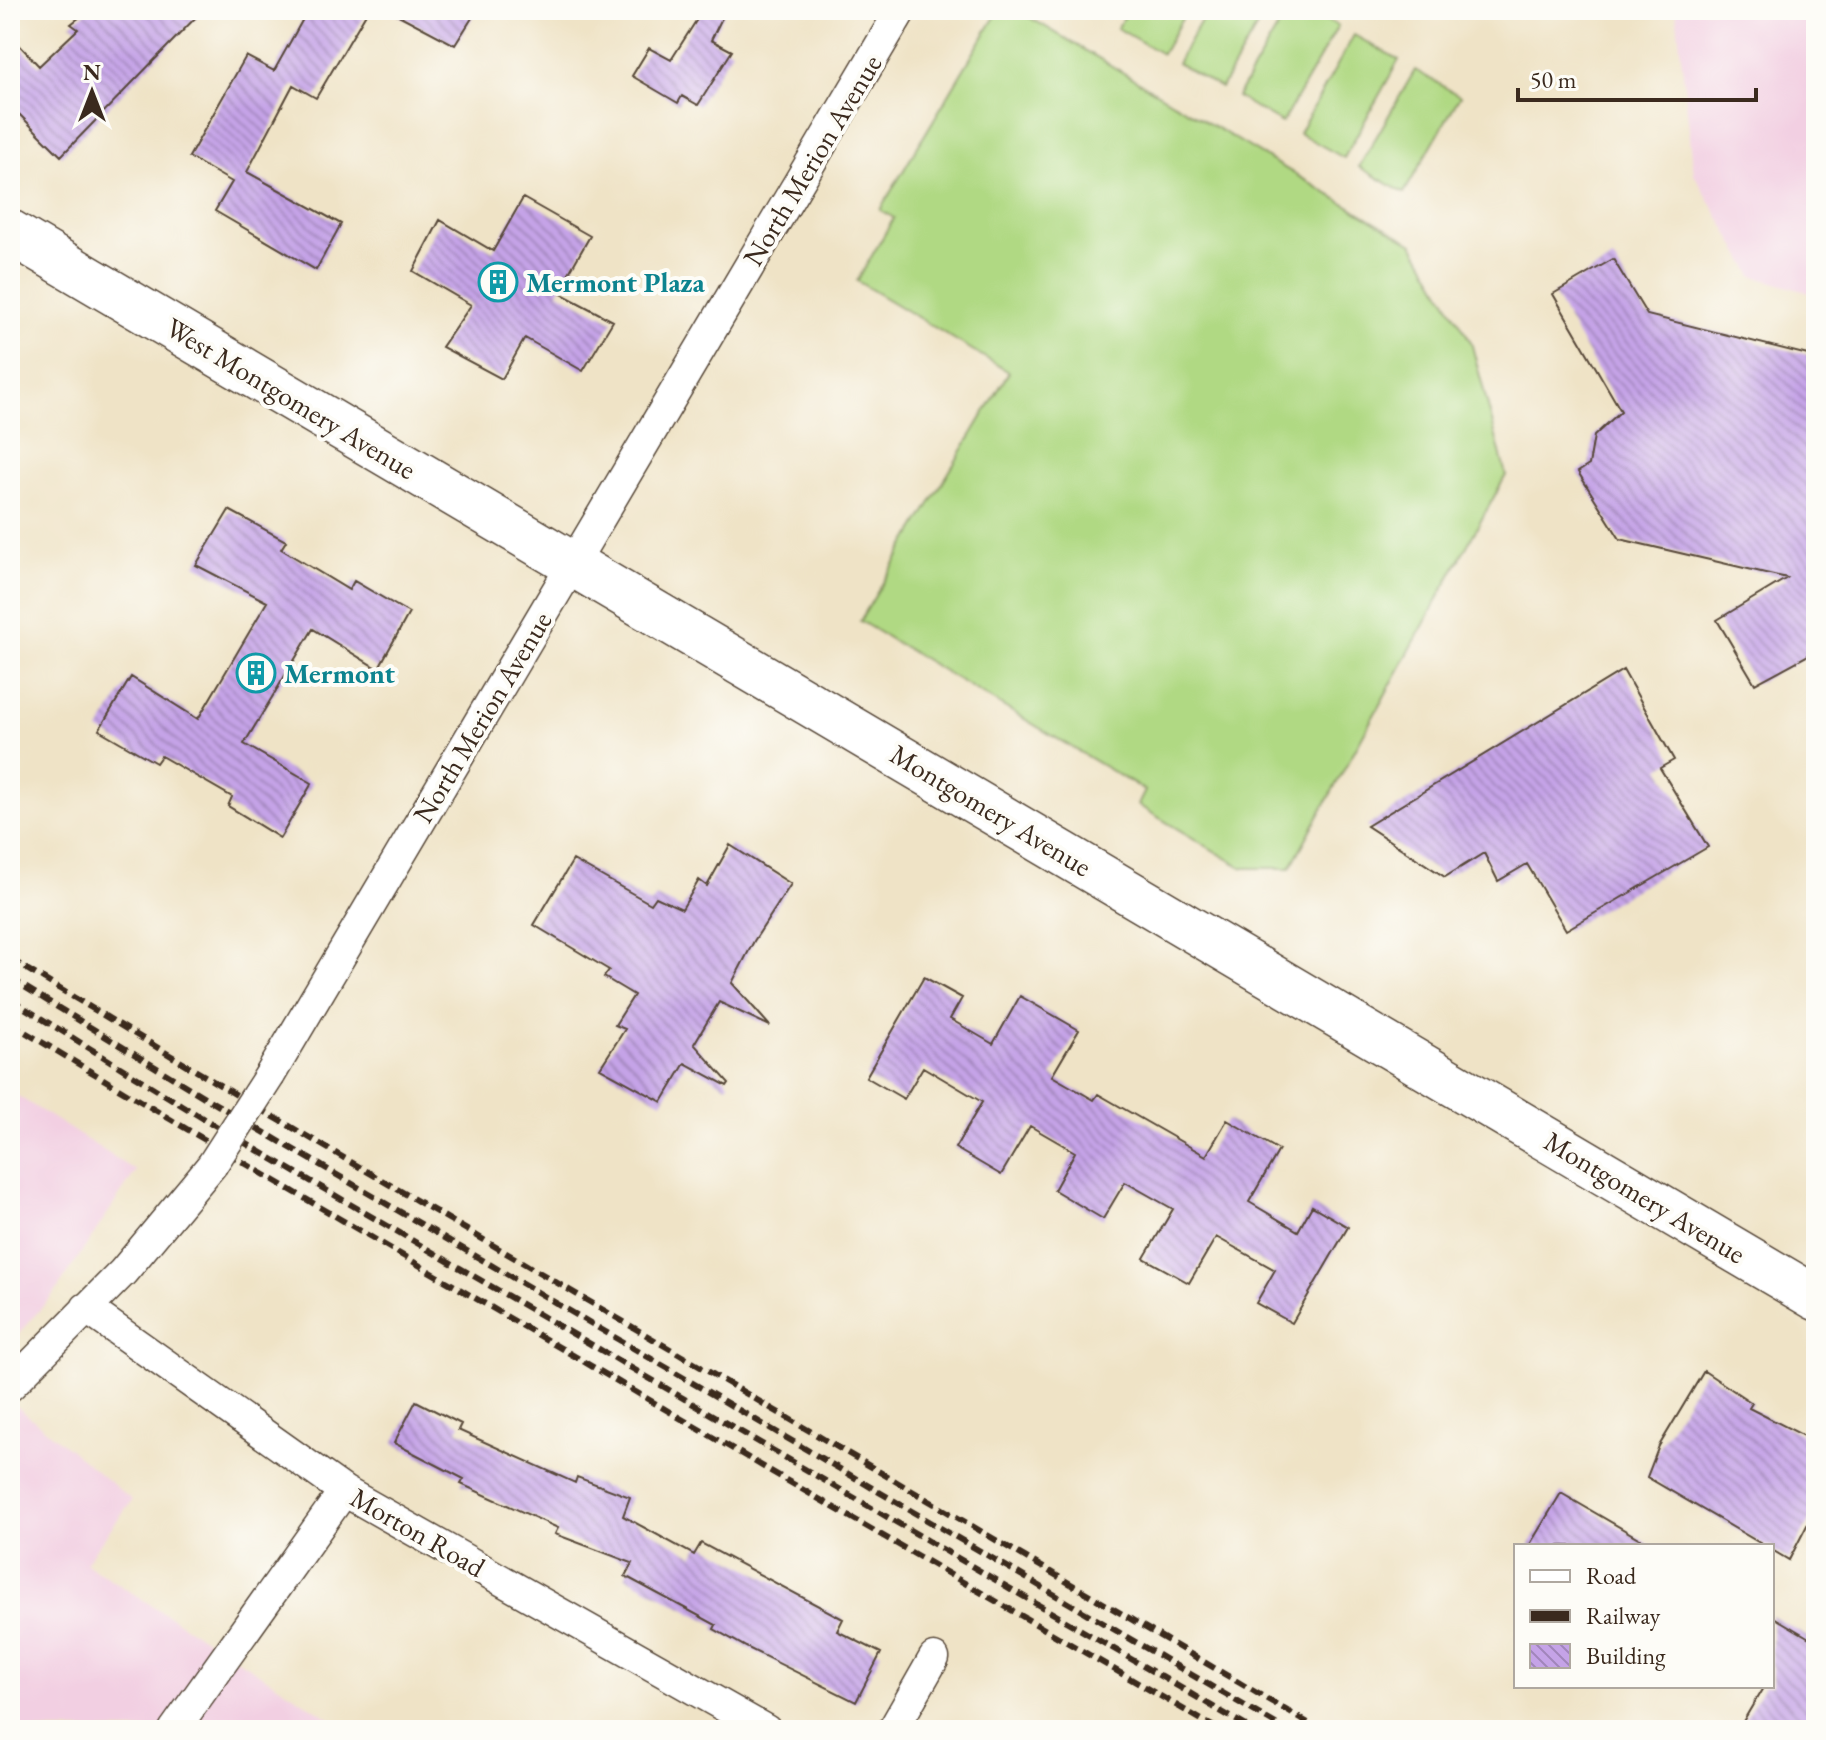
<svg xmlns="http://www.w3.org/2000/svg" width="1826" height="1740" font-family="'EB Garamond',serif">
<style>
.built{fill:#f2cfe2}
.grass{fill:#b0d983;stroke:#768250;stroke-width:2}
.building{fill:url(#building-back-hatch)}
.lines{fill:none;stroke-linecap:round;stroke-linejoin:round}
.minor-casing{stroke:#564637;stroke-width:33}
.primary-casing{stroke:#564637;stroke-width:47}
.minor{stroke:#fff;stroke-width:30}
.primary{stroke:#fff;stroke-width:44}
.rail{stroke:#3b2a1e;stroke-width:6;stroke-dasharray:12 6;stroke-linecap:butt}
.minor-bridge-casing{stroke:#564637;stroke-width:33;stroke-linecap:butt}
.minor-bridge{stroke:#fff;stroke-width:30}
.labels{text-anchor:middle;stroke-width:8;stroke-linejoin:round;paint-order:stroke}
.street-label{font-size:28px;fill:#3b2a1e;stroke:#fdfcf7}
.culture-label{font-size:28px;font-weight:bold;fill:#0d838f;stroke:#fdfcf7;text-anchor:start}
</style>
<defs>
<pattern id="building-back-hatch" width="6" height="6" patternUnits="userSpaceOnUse" patternTransform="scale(2)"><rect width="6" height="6" fill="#c5a3e7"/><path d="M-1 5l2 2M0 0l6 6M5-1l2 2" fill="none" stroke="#a185bb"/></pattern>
</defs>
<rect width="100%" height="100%" fill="#fdfcf7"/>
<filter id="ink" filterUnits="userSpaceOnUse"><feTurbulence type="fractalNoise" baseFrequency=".0125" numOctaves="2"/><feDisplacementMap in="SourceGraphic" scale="16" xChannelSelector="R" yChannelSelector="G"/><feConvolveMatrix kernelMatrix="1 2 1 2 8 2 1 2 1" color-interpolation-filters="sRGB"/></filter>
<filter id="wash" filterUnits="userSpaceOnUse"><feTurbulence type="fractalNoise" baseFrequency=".006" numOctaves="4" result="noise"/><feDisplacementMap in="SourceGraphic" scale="32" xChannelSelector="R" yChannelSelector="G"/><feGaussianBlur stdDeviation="1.8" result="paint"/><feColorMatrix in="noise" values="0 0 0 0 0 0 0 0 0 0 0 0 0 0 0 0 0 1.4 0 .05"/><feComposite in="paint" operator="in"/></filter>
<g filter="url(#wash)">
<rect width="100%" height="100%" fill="#efe3c6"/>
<!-- built -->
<path class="built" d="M1676 10H1816V295L1753 276 1694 174Z
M10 1091 136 1171 56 1291 10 1344Z
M10 1401 132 1500 85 1563 348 1730H10Z"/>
<!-- grass -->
<path class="grass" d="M999 10H1017L1413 244 1471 342 1506 475 1290 868H1243L1138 805 1145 791 860 621 1009 372 857 281 894 218 880 210Z
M1128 10H1187L1162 54 1117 28Z
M1207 10H1267L1221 88 1177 63Z
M1288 10H1310L1338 26 1282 123 1237 97Z
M1354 35 1399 60 1344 158 1299 133Z
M1415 70 1460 96 1404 193 1359 167Z"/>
<g id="blocks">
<!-- building -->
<path class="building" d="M89 10H203L61 156 10 105V35L39 66 78 29 71 24Z
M308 10H368L316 98 293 85 247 172 341 224 316 270 215 211 232 182 189 157 246 56 274 71Z
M389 10H477L455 45Z
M703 10H726L711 40 732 51 698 105 682 96 678 103 632 76 649 48 671 60Z
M523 198 590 236 558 292 613 321 583 371 525 338 502 379 442 347 471 305 413 271 440 220 493 251Z
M1613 259 1647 315 1816 357V438L1807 444 1816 459V651L1755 684 1717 620 1787 578 1620 539 1578 472 1589 465 1594 436 1621 411 1553 294Z
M229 510 286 541 281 549 349 590 354 581 409 613 378 669 313 629 244 744 312 783 280 838 228 806 232 797 161 756 156 763 99 730 131 677 198 719 267 602 196 565Z
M1623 670 1674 760 1660 768 1708 847 1566 930 1527 864 1498 881 1484 853 1445 877 1367 826Z
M730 845 791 884 754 941 732 983 770 1026 719 1002 694 1044 729 1083 727 1086 685 1063 662 1102 600 1068 625 1029 615 1025 634 995 604 977 609 970 534 925 573 860 651 904 656 897 682 909 699 880 707 886Z
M924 977 962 998 950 1019 993 1044 1020 996 1079 1030 1052 1076 1094 1100 1098 1094 1206 1156 1227 1120 1279 1150 1249 1202 1298 1231 1312 1206 1348 1227 1292 1323 1256 1303 1275 1270 1216 1237 1189 1283 1144 1258 1173 1209 1125 1182 1103 1219 1054 1190 1075 1152 1030 1126 1001 1175 955 1148 982 1102 923 1067 904 1099 866 1077Z
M1704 1371 1752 1403 1749 1408 1816 1442V1508L1789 1560 1772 1550V1546H1765L1647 1477 1659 1446Z
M416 1401 461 1424 458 1430 575 1483 577 1477 630 1497 623 1516 694 1555 701 1543 843 1619 837 1631 881 1653 856 1702 746 1647 714 1629 716 1625 625 1576 632 1563 555 1534 558 1528 461 1484 464 1479 394 1443Z
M1561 1493 1652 1546H1529Z
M1772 1616 1816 1642V1730H1738L1764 1686H1772Z"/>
</g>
</g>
<g filter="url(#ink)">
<use href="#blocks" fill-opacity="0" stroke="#564637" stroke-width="2"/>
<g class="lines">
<defs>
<path id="minor" d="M270 1075 901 10
M86 1308 344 1491 766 1730
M10 1386 123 1272 212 1165
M174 1730 344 1491
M893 1730 934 1658"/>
<path id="primary" d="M10 232 1816 1298"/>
</defs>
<!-- minor casing -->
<use href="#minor" class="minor-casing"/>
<!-- primary casing -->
<use href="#primary" class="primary-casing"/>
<!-- minor -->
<use href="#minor" class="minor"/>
<!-- primary -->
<use href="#primary" class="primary"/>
<!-- rail -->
<path class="rail" d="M10 959 223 1087 1320 1730
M10 978 214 1103 1286 1730
M10 999 204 1119 1253 1730
M10 1023 195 1134 786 1480 1219 1730"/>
<defs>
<path id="minor-bridge" d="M212 1165 270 1075"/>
</defs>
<!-- minor-bridge casing -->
<use href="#minor-bridge" class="minor-bridge-casing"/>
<!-- minor-bridge -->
<use href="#minor-bridge" class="minor-bridge"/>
</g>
</g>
<!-- icons -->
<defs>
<symbol id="building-ring" viewBox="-11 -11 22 22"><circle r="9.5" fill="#fdfcf7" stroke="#0f9aa8" stroke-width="1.5"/><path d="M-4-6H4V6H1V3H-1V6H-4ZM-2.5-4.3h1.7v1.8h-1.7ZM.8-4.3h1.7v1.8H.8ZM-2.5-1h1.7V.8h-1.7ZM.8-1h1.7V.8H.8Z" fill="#0f9aa8"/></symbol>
</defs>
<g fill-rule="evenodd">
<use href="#building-ring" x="476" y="260" width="44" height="44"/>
<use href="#building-ring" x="234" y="651" width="44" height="44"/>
</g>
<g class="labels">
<!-- street labels -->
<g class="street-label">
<text transform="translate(812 160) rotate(-59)" y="10">North Merion Avenue</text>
<text transform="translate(291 398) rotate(31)" y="10">West Montgomery Avenue</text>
<text transform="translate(482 717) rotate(-59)" y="10">North Merion Avenue</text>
<text transform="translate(991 810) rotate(31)" y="10">Montgomery Avenue</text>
<text transform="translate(1645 1197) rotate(31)" y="10">Montgomery Avenue</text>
<text transform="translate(418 1532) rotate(30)" y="10">Morton Road</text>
</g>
<!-- culture labels -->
<g class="culture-label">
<text x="526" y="292">Mermont Plaza</text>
<text x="284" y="683">Mermont</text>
</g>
</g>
<!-- margin -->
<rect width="1826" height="1740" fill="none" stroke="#fdfcf7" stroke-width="40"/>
<!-- legend -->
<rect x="1514" y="1544" width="260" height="144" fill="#fdfcf7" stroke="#afa8a0" stroke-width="2"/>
<rect x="1530" y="1570" width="40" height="12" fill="#ffffff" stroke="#afa8a0" stroke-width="2"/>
<text x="1586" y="1584" font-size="24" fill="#3b2a1e">Road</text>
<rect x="1530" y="1610" width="40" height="12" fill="#3b2a1e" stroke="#afa8a0" stroke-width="2"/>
<text x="1586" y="1624" font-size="24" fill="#3b2a1e">Railway</text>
<rect x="1530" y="1644" width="40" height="24" fill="url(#building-back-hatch)" stroke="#afa8a0" stroke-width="2"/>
<text x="1586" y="1664" font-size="24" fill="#3b2a1e">Building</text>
<!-- north arrow -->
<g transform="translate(92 92)" stroke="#fdfcf7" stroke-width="6" paint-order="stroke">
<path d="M0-6L14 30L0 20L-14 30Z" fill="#3b2a1e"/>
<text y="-12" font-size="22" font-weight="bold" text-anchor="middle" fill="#3b2a1e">N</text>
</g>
<!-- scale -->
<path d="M1518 88v12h238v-12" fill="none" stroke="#3b2a1e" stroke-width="4"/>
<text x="1530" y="88" font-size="24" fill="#3b2a1e" stroke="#fdfcf7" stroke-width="6" paint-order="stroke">50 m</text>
</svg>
